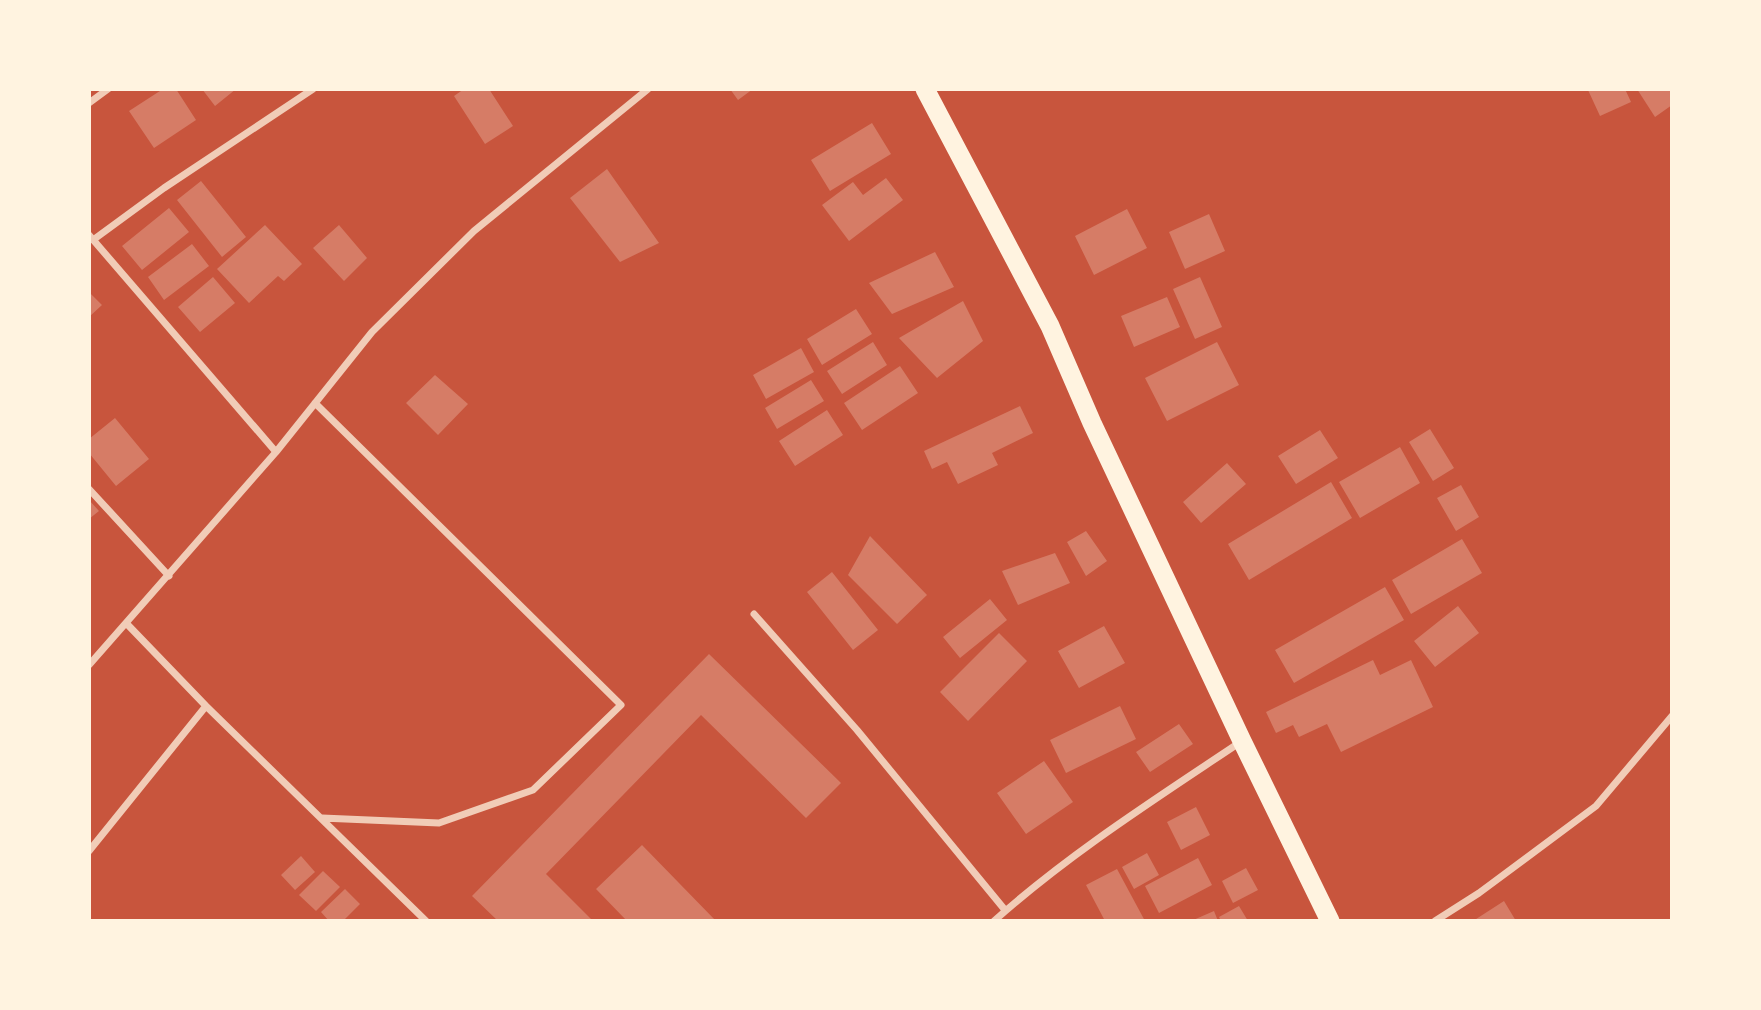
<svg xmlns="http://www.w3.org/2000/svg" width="1761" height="1010" font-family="Jost,sans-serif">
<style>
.building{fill:#d67c66}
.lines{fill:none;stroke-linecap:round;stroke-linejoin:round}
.minor{stroke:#f1ccb7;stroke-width:7}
.trunk{stroke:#fff3e0;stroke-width:19}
</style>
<rect width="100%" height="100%" fill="#c8553d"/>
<!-- building -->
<path class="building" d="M163 89H176L196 120 154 148 129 111Z
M202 89H236L215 106Z
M464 89H489L513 126 485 144 454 96Z
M730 89H753L738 100Z
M1590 89H1625L1631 102 1600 116 1588 90Z
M1637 89H1672V105L1655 117Z
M872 123 891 154 830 191 811 160Z
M607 169 659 243 620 262 570 198Z
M886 178 903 200 849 241 822 205 853 182 863 195Z
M201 181 246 237 222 257 177 200Z
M169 208 189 232 142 270 122 246Z
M1127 209 1147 248 1094 275 1075 236Z
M1209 214 1225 251 1185 269 1169 232Z
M265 225 302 264 284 281 278 276 249 303 217 269Z
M339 225 367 258 344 281 313 248Z
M192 244 209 266 164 300 148 277Z
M935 252 954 287 892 314 869 283Z
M213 277 235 303 200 332 178 307Z
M1200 277 1222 327 1195 339 1173 289Z
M89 292 102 305 89 317Z
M1167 297 1180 327 1134 347 1121 316Z
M963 301 983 341 937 378 899 338Z
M856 309 872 334 822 365 807 339Z
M873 342 887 365 842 394 827 371Z
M1217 342 1239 385 1167 421 1145 378Z
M801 348 814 372 766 399 753 375Z
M900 366 918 393 862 430 844 403Z
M435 375 468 404 438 435 406 403Z
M811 380 824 401 777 429 765 408Z
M1020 406 1033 433 992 453 998 465 958 484 947 462 932 469 924 451Z
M827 410 843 435 795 466 779 441Z
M115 418 149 459 116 486 89 453V439Z
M1430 429 1454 468 1433 481 1409 442Z
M1320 430 1338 458 1296 484 1278 456Z
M1400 447 1420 483 1360 518 1339 482Z
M1227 463 1246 484 1201 523 1183 502Z
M1331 482 1352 518 1249 580 1228 544Z
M1461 485 1479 517 1456 531 1437 498Z
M89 500 99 511 89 519Z
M1086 531 1107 561 1086 576 1067 542Z
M870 536 927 595 897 624 848 575Z
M1462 539 1482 573 1411 614 1392 580Z
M1055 553 1070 583 1018 605 1002 571Z
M832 572 878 630 853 650 807 592Z
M1385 587 1404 620 1294 683 1275 650Z
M990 599 1007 620 960 658 943 637Z
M1458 606 1479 633 1435 667 1414 641Z
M1104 626 1125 663 1079 688 1058 651Z
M999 633 1027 661 968 721 940 692Z
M709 654 841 783 806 818 701 715 546 874 593 921H498L472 896Z
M1373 660 1380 675 1411 660 1433 707 1341 752 1327 724 1299 737 1293 725 1276 733 1266 712Z
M1120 706 1136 739 1066 773 1050 740Z
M1179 724 1193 744 1150 772 1136 752Z
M1044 761 1073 802 1026 834 997 793Z
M1196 807 1210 835 1181 850 1167 822Z
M642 845 716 921H627L596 889Z
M1147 853 1159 875 1134 889 1122 867Z
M301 856 315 872 295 890 281 875Z
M1198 858 1212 885 1159 913 1145 886Z
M1246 868 1258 890 1233 903 1222 881Z
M1117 869 1145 921H1105L1086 885Z
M323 871 340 887 316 911 299 895Z
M345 889 360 904 343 921H329L321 912Z
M1504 901 1516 921H1473Z
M1239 906 1248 921H1221L1219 917Z
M1214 911 1218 921H1191Z"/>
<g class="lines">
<!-- minor -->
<path class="minor" d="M89 103 108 89
M89 235 276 452
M93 240 164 188 313 89
M315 403 621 705 533 790 439 823 322 818
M89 489 169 576
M754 614 857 730 1005 910
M127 624 206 706 426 921
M89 665 276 452 372 332 474 231 648 89
M89 851 206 706
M994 921C1070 853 1157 798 1242 741
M1435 921 1479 893 1596 806 1672 716"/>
<!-- trunk -->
<path class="trunk" d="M925 89 1050 326 1092 423 1242 741 1330 921"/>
</g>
<!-- border -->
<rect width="1761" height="1010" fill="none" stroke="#fff3e0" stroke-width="182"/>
</svg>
